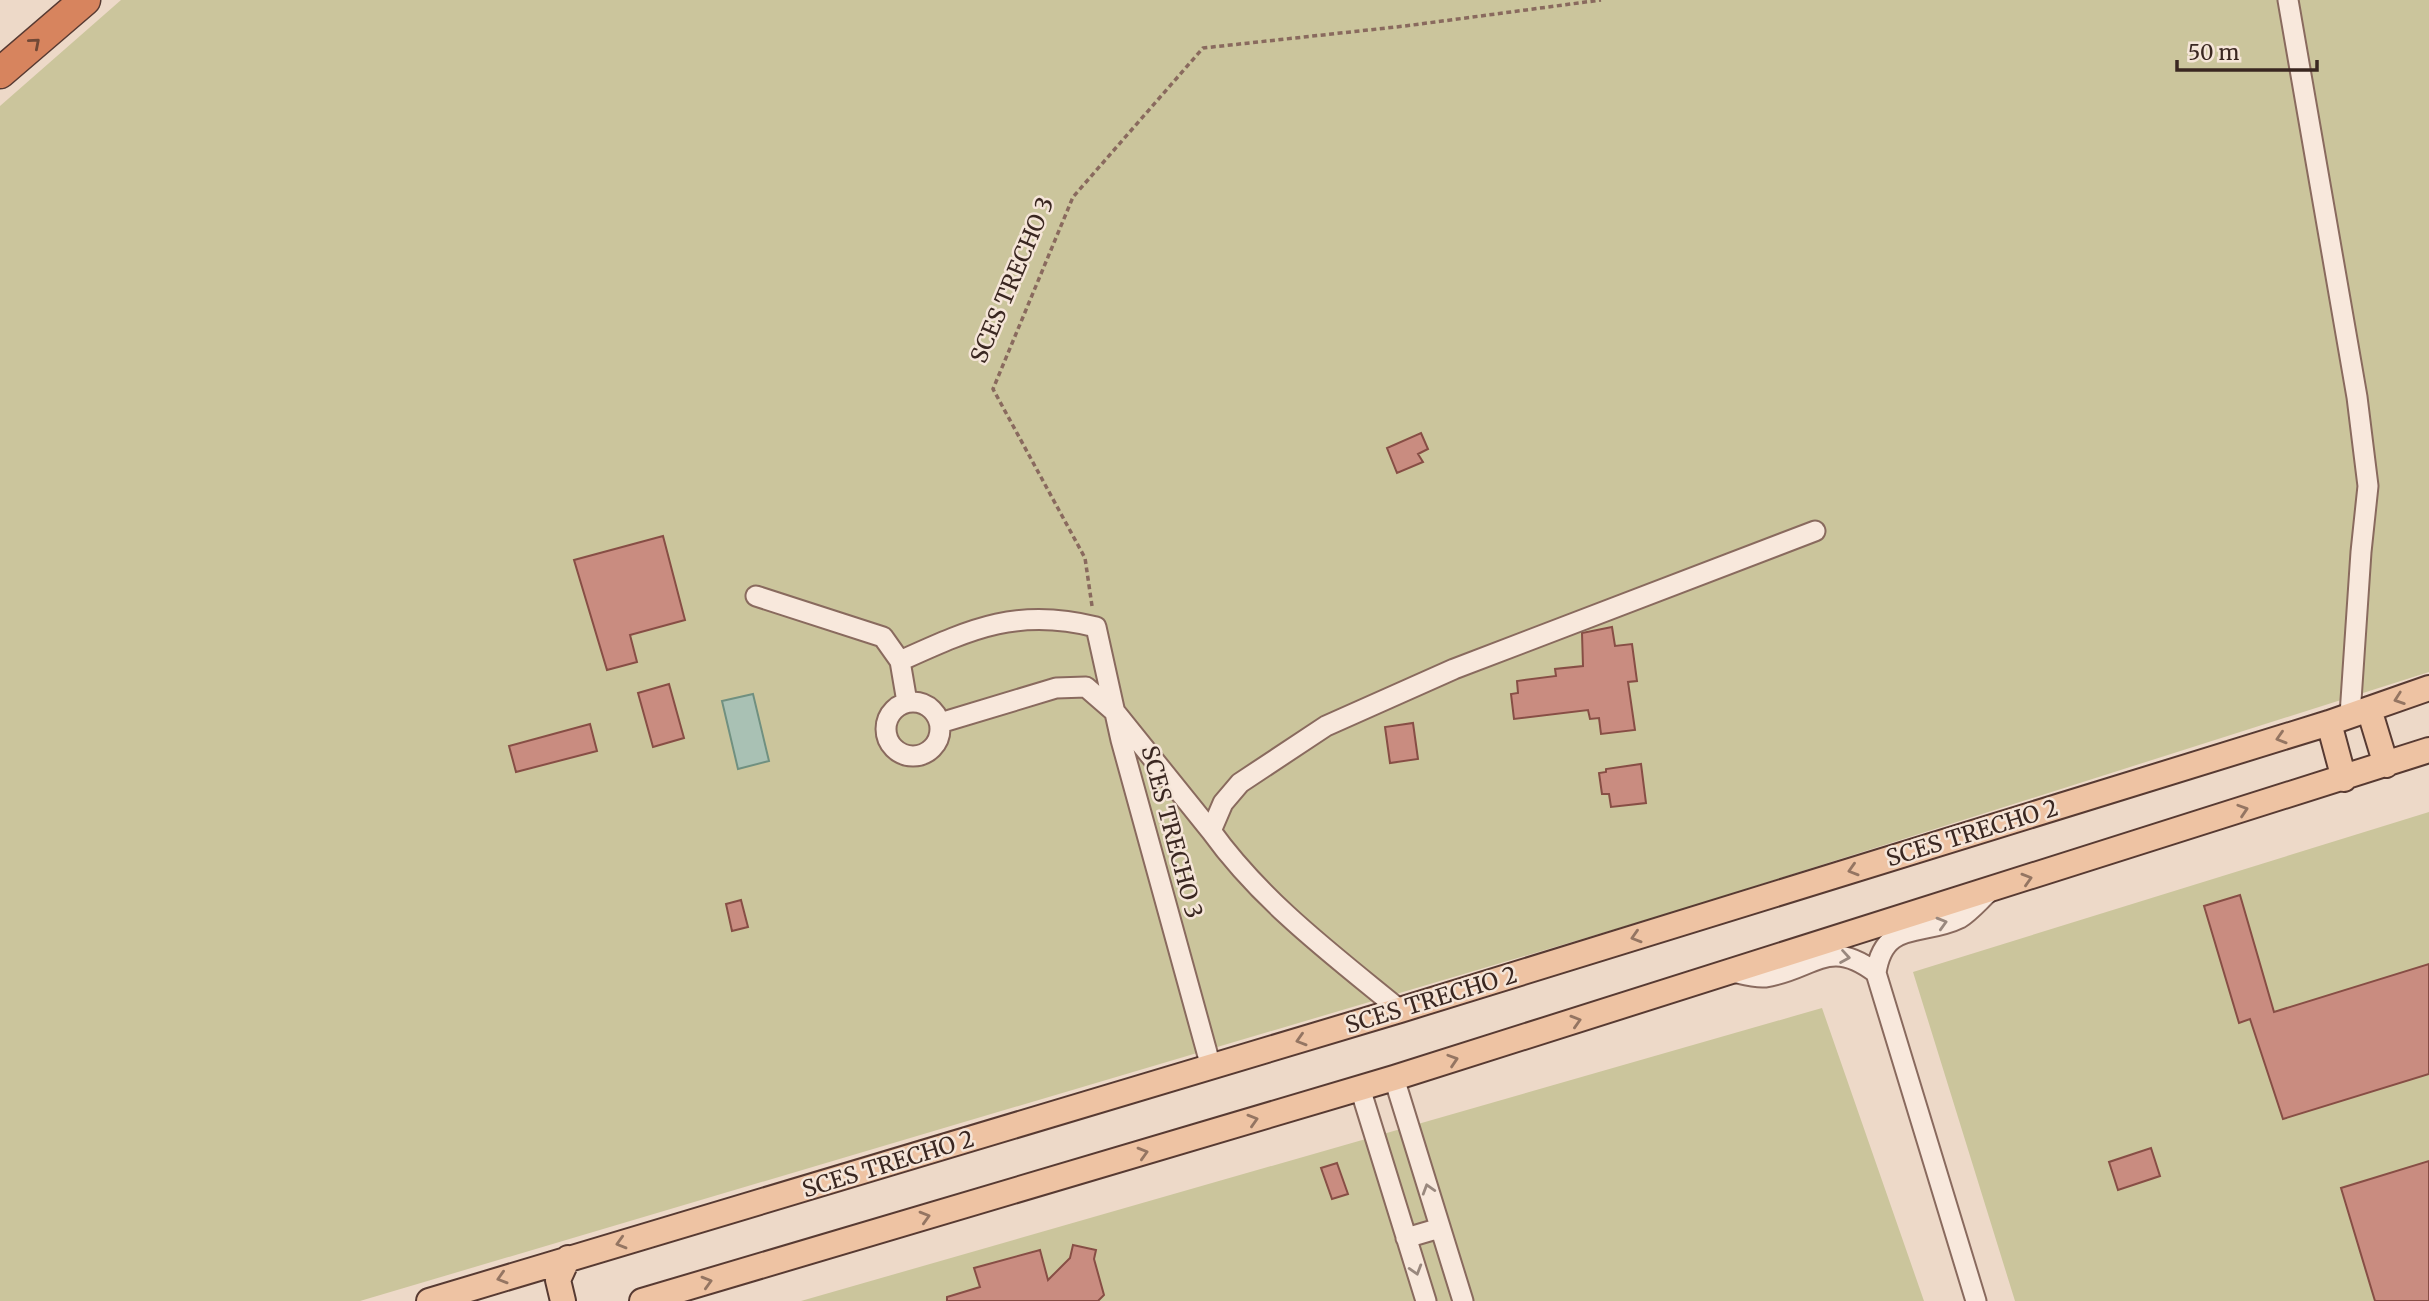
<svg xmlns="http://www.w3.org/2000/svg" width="2429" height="1301" font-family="Merriweather,serif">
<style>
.green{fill:#cbc59c}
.water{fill:#a9c1b4;stroke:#709080;stroke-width:2}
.building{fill:#c98c80;stroke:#874e45;stroke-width:2}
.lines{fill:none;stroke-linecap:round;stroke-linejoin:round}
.minor-casing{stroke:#896a5e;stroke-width:23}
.major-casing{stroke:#573a32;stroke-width:28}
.highway-casing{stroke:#573a32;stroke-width:33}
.path{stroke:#896a5e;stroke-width:3.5;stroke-dasharray:5 3.5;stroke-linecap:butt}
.minor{stroke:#f8e8dc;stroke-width:19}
.major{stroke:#eec3a3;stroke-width:24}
.highway{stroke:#d7845e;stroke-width:30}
.oneway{stroke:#714836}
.oneway2{stroke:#947562}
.oneway3{stroke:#99887e}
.labels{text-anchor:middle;stroke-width:5;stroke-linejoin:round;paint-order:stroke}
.street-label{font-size:23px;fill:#3a2721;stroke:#f5e5d8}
</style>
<rect width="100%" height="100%" fill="#edd9c8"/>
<!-- green -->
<path class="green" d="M121 0H2429V672L1680 910 360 1301H0V106Z
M2429 812V1301H2015L1913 972Z
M1822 1008 1924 1301H801Z"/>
<!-- water -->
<path class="water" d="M753 694 769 761 738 769 722 701Z"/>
<!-- building -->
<path class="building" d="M1421 433 1428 449 1418 454 1423 462 1397 473 1387 448Z
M663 536 685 620 630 635 637 662 607 670 574 560Z
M1612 627 1615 646 1632 644 1637 681 1628 682 1635 730 1601 734 1599 718 1590 719 1588 710 1514 719 1511 694 1518 693 1517 681 1556 676 1555 669 1583 666 1582 633Z
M669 684 684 738 653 747 638 693Z
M1413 723 1418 759 1390 763 1385 727Z
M590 724 597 751 516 772 509 746Z
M1641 764 1646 803 1611 807 1609 794H1602L1599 773 1606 772V769Z
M2240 895 2274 1012 2429 964V1074L2283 1119 2250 1019 2239 1023 2204 906Z
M741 900 748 927 732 931 726 904Z
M2151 1148 2160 1176 2118 1190 2109 1162Z
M2429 1161V1301H2375L2341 1188Z
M1337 1163 1348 1194 1332 1199 1321 1168Z
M1073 1245 1096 1250 1094 1259 1104 1295 1098 1301H947V1297L980 1287 974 1268 1040 1250 1048 1280 1070 1258Z"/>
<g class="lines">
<defs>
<path id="minor" d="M2288 0 2357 397 2368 486 2361 552 2350 715
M756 596 883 637 900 661 907 702
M900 661C971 629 1017 607 1096 627L1121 740 1211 1067
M886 729a27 27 0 1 1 54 0a27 27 0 1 1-54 0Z
M940 723 1056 688 1086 687 1116 713 1211 831
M1733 972C1742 974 1755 978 1765 977 1813 970 1828 936 1876 973
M1400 1010C1333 955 1262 902 1211 831L1223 803 1240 783 1326 726 1454 669 1815 531
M1394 1078 1463 1301
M1360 1088 1426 1301
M1406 1238 1440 1228
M1976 1301 1876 973C1884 919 1922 937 1960 918 1970 912 1980 900 1989 892"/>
<path id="major" d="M2369 709 2386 765
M2329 723 2344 779
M429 1301 1400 1010 2329 723 2429 688
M563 1301 558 1280 568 1258
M642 1301 1394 1078 2429 750"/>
<path id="highway" d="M0 73 85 0"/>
</defs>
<!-- minor casing -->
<use href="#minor" class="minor-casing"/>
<!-- major casing -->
<use href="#major" class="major-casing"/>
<!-- highway casing -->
<use href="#highway" class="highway-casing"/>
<!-- path -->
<path class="path" d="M1092 606 1085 558 993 389 1073 197 1203 48 1405 26 1601 0"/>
<!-- minor -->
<use href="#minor" class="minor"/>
<!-- major -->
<use href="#major" class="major"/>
<!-- highway -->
<use href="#highway" class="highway"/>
</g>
<!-- one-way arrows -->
<defs><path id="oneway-chevron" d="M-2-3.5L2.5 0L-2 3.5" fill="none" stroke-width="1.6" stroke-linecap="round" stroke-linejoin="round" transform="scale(1.75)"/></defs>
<use class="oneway" href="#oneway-chevron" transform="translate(35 43) rotate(-41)"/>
<g class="oneway2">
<use href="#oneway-chevron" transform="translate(2399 699) rotate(161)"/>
<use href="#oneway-chevron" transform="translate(2281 738) rotate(163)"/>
<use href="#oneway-chevron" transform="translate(2243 810) rotate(-18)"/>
<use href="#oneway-chevron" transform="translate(1853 870) rotate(163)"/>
<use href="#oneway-chevron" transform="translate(2027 879) rotate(-17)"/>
<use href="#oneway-chevron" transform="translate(1636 937) rotate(163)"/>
<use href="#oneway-chevron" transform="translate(1576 1021) rotate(-17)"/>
<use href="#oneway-chevron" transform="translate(1301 1040) rotate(163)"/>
<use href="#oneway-chevron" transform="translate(1453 1060) rotate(-18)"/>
<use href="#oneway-chevron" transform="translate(1253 1120) rotate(-17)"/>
<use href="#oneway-chevron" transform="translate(1143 1153) rotate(-16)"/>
<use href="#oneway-chevron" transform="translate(925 1217) rotate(-16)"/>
<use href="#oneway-chevron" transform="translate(621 1243) rotate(164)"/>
<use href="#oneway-chevron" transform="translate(502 1278) rotate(163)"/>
<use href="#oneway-chevron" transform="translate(707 1282) rotate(-16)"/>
</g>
<g class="oneway3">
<use href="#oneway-chevron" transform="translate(1942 923) rotate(-16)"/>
<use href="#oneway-chevron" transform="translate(1845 957) rotate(9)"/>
<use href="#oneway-chevron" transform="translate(1428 1189) rotate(-107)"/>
<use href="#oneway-chevron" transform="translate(1416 1270) rotate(73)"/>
</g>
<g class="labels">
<!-- street labels -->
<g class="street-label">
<text transform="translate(1012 280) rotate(-67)" y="8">SCES TRECHO 3</text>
<text transform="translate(1172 832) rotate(75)" y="8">SCES TRECHO 3</text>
<text transform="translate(1972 833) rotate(-17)" y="8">SCES TRECHO 2</text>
<text transform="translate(1431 1000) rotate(-17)" y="8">SCES TRECHO 2</text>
<text transform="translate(888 1164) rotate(-17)" y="8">SCES TRECHO 2</text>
</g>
</g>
<!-- scale -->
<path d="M2177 60v10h140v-10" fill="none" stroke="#3a2721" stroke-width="3.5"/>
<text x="2188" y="60" font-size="21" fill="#3a2721" stroke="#f5e5d8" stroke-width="5" paint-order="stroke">50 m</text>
</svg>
